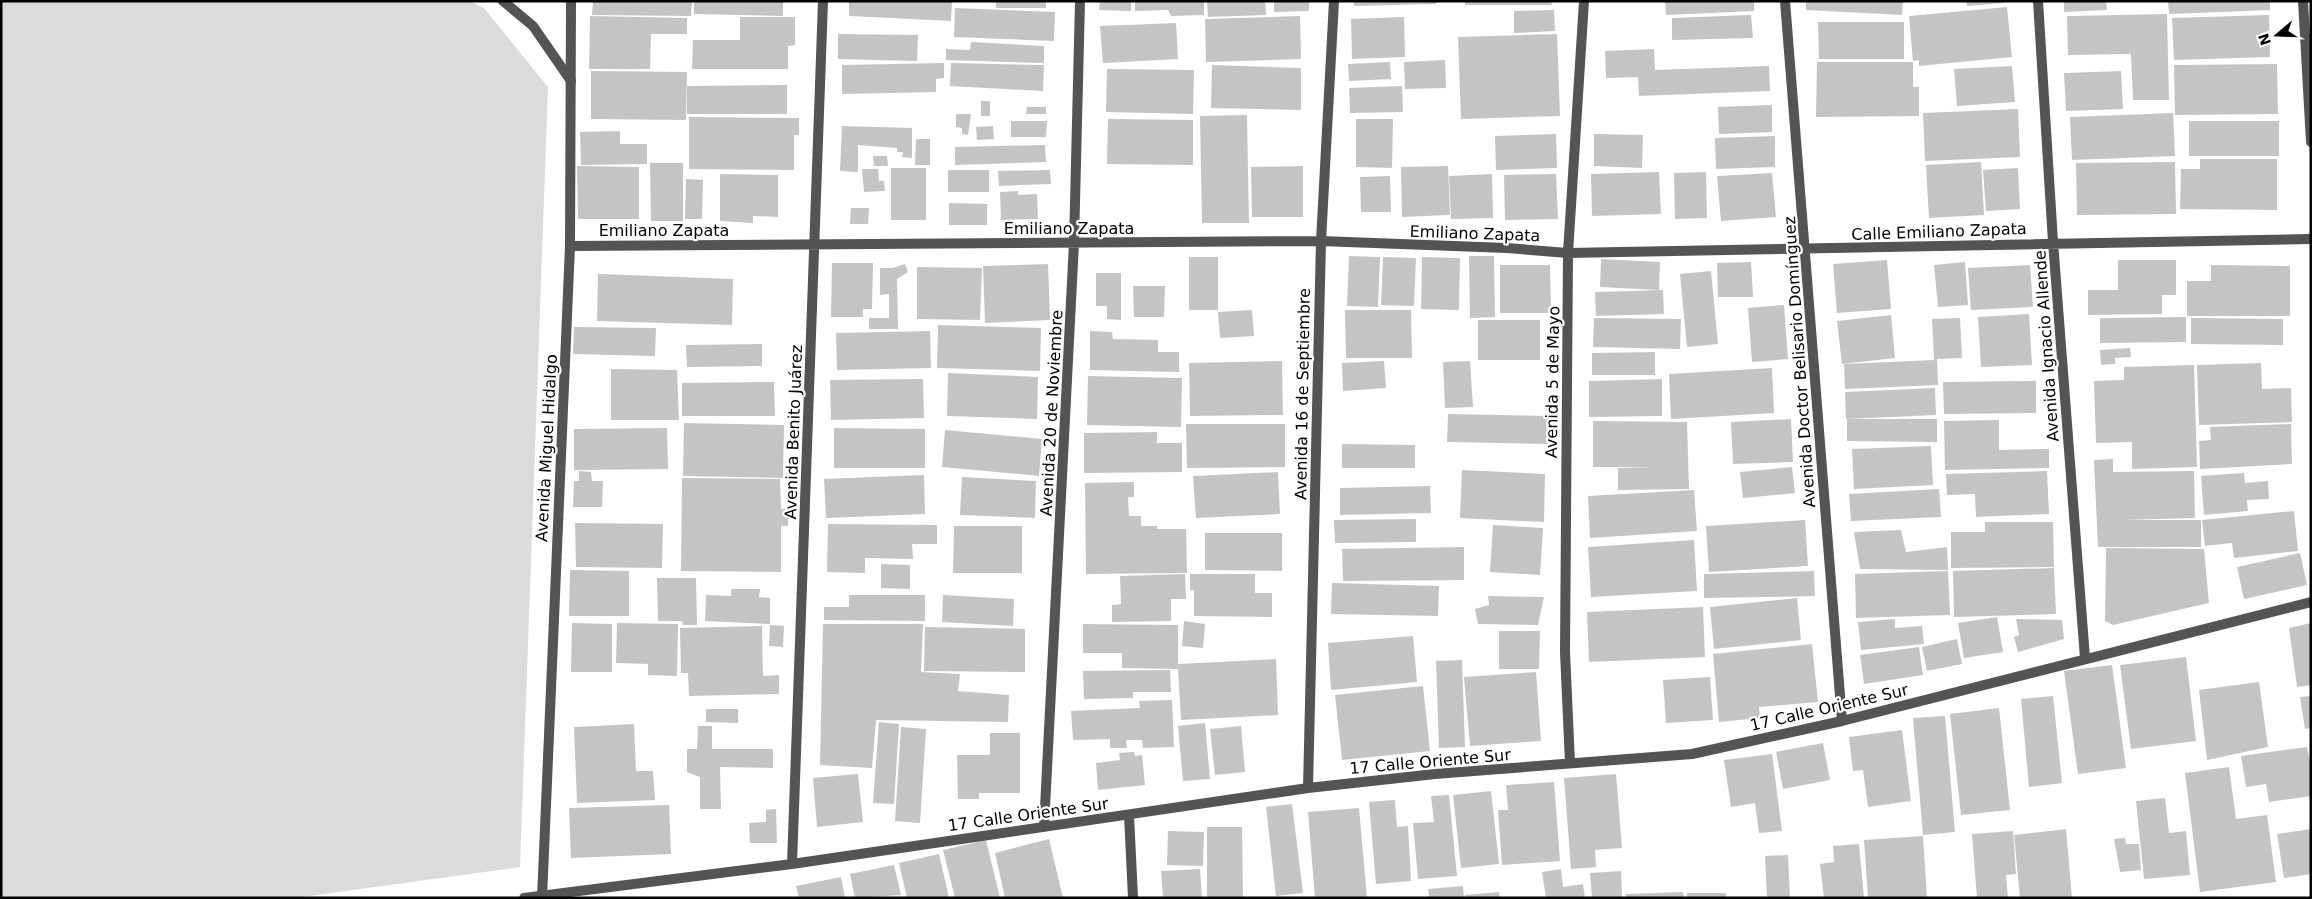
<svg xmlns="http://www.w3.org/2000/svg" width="2312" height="899" font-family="'DejaVu Sans',sans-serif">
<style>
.green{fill:#dbdbdb}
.building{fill:#c4c4c4}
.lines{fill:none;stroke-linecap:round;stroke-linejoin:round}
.minor{stroke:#545454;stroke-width:10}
.tertiary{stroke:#545454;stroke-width:10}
.labels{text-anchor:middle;stroke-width:4.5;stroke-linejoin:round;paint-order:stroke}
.street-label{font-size:16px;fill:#000;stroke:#fff}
</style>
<rect width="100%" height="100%" fill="#fff"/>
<!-- green -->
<path class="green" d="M1 1H469L484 8 548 87 520 867 295 898H1Z"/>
<!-- building -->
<path class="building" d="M593 1H692L691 16 592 15Z
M694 1H783V16L694 14Z
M849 1H952L951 21 849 16Z
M996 1H1046V8H996Z
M1100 1H1131V11L1099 10Z
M1135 1H1204V15L1171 16 1168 10 1135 11Z
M1207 1H1265L1266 15 1208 17Z
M1274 1H1309V11L1274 12Z
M1354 1H1436V4L1354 6Z
M1465 1H1551L1552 5H1465Z
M1665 1H1754V11L1666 15Z
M1806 1H1903L1902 15 1806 10Z
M1966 1H2003V3L1967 6Z
M2064 1H2106L2107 10 2064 12Z
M2168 1H2270V10L2169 14Z
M2007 7 2012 57 1919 66V60L1913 61 1909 16Z
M955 8 1055 12 1054 41 954 37Z
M1554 10 1555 31 1514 33V11Z
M2167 14 2169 100H2133L2131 54 2068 55 2067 16Z
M1751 15 1753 38 1672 40V18Z
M2269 15 2270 57 2174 60 2172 18Z
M590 16 687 18V34H651L650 69H589Z
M1300 16 1301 59 1206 62 1205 19Z
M740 17H795V45L788 46V69H692L693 40H740Z
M1404 17 1405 57 1352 59 1351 19Z
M1818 22H1904V59H1819Z
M1176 23 1178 59 1103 63 1100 26Z
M838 34 918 35 917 61 838 59Z
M1557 34 1560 116 1461 119 1458 37Z
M971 42 1044 46V63L946 60V49L970 50Z
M1654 49 1655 70 1769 66 1770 91 1639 96 1638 77 1606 78 1605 51Z
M1445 60 1446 88 1405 89 1404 62Z
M1390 62 1391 79 1349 81 1348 64Z
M1817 62H1913V87H1919V116L1816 117Z
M944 63V78L936 79V92L842 94V65Z
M951 63 1044 65 1043 91 950 86Z
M2277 64 2278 114 2175 115 2174 65Z
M1212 65 1301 68V110L1211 108Z
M2012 66 2015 102 1957 106 1954 69Z
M1107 69 1194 70 1193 114 1106 112Z
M591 71 687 72 686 120 591 119Z
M2121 71 2123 109 2066 111 2064 73Z
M787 85V114H687V86Z
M1402 86 1403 112 1350 113 1349 88Z
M981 101H990V116H981Z
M1772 105V132L1719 134 1718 107Z
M1027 107H1046V114H1026Z
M2018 109 2020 157 1925 161 1923 113Z
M2173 113 2175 156 2072 160 2070 117Z
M956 114H971L968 135 962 134V128L956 127Z
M1247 115 1249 223H1202L1200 116Z
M689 117 799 118V135H794V170L689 169Z
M1108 119 1193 120V165L1107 164Z
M1356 119H1393L1392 168 1356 167Z
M1011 121H1047L1046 137H1011Z
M2189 121H2279V156H2189Z
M842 126 912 128V158L902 157 903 152H897V148L858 145V172L840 171Z
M993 126 994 139 977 140 976 127Z
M620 131V144H647V164L581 165 580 132Z
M1556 134 1557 168 1496 170 1495 136Z
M1594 134 1643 135 1642 168 1594 166Z
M1775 136V167L1716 169 1715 138Z
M916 139H930V165H915Z
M1045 145 1046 162 955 165V147Z
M873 156H887L888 166H874Z
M2200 159H2277V210L2180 209 2181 169H2200Z
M1981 162 1984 215 1929 218 1926 165Z
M2175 162 2176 214 2077 215 2076 163Z
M650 163H683V221H651Z
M577 166 639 167V219H578Z
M1303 166V217H1252L1251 167Z
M1448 166 1450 215 1402 217 1401 167Z
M891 168H926V220H891Z
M2018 168 2020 209 1986 211 1983 170Z
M862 169H878L879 181H884L885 191 864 192Z
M948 170H989V192H948Z
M1050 170 1051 184 999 186 998 171Z
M1659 172 1661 214 1592 216 1591 174Z
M1706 172 1707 218 1675 219 1674 173Z
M1772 173 1776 217 1721 221 1717 176Z
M720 174 778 175V217L753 216V223L720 221Z
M1492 174 1493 218 1451 219 1449 176Z
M1556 174 1558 219 1505 220 1504 175Z
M1390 176 1391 212H1361L1360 177Z
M686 179 703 180 702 219H685Z
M1018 191V195L1037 194 1038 219 1001 220 1000 192Z
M949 203 987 204V225H949Z
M851 208H869L868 224H850Z
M1349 256 1380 257 1378 307 1347 306Z
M1469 256H1494L1495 317 1470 318Z
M1189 257H1218V310H1189Z
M1383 257 1416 258 1414 306 1381 305Z
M1422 257 1460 258 1459 310 1421 309Z
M1601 259 1660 262 1659 290 1600 287Z
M1887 260 1891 309 1837 313 1833 264Z
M2118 260H2176V295H2162V314L2088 315V290H2118Z
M1751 262 1753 297H1718L1717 263Z
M1965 262 1968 305 1938 307 1934 265Z
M832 263H873L872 309H863V317H831Z
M905 264 908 272 897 279 898 329H869V318H889V294L880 295V268H893Z
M1048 264 1050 320 985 323 983 266Z
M1500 265H1550L1551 313H1500Z
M2030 265 2033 307 1971 310 1968 268Z
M2211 265 2290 266V316H2187V281H2211Z
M917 267 982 268 980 320 917 319Z
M1711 271 1718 344 1687 347 1680 274Z
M1096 273H1121V320L1107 319V306H1096Z
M598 274 733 279 732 325 597 321Z
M1133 286H1165L1164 317H1134Z
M1663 290 1664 314 1596 316 1595 292Z
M1784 305 1788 359 1752 362 1748 308Z
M1252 310 1254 336 1220 338 1218 312Z
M1345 310H1411L1412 358H1346Z
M2029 314 2032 365 1981 367 1978 317Z
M1891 315 1895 358 1842 364 1837 321Z
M2186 317V342L2100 343V318Z
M1594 318 1681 319 1680 349 1593 347Z
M1960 318 1962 358 1937 359 1938 385 1845 389 1844 364 1934 360 1932 319Z
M2191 318 2283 319V345L2191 344Z
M1478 320H1540V360H1478Z
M938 325 1041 328 1040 371 937 368Z
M574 327 656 328 655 356 573 354Z
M930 331 931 368 837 370 836 333Z
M1090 331 1112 332 1113 339 1158 340V352H1179V372L1090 370Z
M762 344V366L687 367 686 345Z
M2130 348 2131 357 2115 358V364L2101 365 2100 350Z
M1655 352V375H1592V353Z
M1282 361 1283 415 1190 416 1189 363Z
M1384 361 1386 388 1343 391 1342 363Z
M1470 361 1473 407 1445 408 1443 362Z
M2261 363 2262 389 2291 388 2292 422 2199 425 2197 365Z
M2194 365 2197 467 2132 469V442L2096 443 2094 381 2124 380V367Z
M1772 368 1774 413 1671 419 1669 374Z
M611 369 677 370 679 420H611Z
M948 373 1038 377 1037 419 947 416Z
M1088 376 1182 378 1181 427 1087 425Z
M923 379 924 418 831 420 830 380Z
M1662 379V416L1589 417V381Z
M2036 381V413L1944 414 1943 382Z
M774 382 775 416H682V383Z
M1935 388 1936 415 1846 419 1845 392Z
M1448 414 1549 416 1548 444 1447 442Z
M1791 419 1793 462 1733 464 1731 422Z
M1847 419H1937V442L1847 441Z
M1999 420V450L2049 449V468L1945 470 1944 421Z
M1593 421 1687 422 1689 489 1618 490V468L1652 467H1593Z
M684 423 784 425 783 478 683 476Z
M1186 424H1285V467L1187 468Z
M2291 424 2292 464 2200 469 2199 441 2211 440 2210 427Z
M667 428 668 469 574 470V429Z
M834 428 925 429V468H834Z
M945 430 1042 439 1039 476 942 467Z
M1157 432V443H1182V472L1084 473V433Z
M1342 444 1415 445V468H1342Z
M1931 446 1933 485 1854 489 1852 449Z
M2113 459V472L2194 471 2195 518 2122 520H2201V547H2098L2094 460Z
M1792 467 1795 493 1743 498 1740 472Z
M1462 470 1545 474 1544 522 1460 518Z
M579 471 591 472 592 481H603L602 507H573L574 481H579Z
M2047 471 2049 514 1976 517 1975 494 1947 495 1946 474Z
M1278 472 1280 514 1196 518 1193 476Z
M2244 473 2245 483 2268 481 2269 499 2247 500 2248 511 2204 515 2201 476Z
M924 475 925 514 826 518 824 479Z
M962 477 1036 481 1035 518 960 515Z
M682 478 780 479 781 509H788V526H781V572L681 571Z
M1134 482V497H1128L1129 516H1141V526H1157V529H1186L1187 573 1086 574 1085 483Z
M1430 486 1431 513 1340 515V488Z
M1939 489 1941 517 1851 521 1849 494Z
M1694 490 1697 531 1590 538 1588 496Z
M2294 511 2298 551 2234 558 2232 543 2205 546 2202 520Z
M1416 519V542L1335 543 1334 520Z
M1805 520 1808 566 1709 572 1706 526Z
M1985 522H2053L2054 567 1951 568V532H1985Z
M575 523 663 524 662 568 576 567Z
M828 524 937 525V544H912L913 559 865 558V573L827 572Z
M1493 525 1543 528 1540 575 1490 572Z
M954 526H1022V573H953Z
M1901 530 1906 552 1947 547 1948 570 1860 569 1854 532Z
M1205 533H1282V571L1205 570Z
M1694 540 1697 591 1591 597 1588 547Z
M1464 547V580L1343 581 1342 549Z
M2106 548 2204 549 2209 603 2113 625 2105 621Z
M2300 553 2307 585 2244 599 2237 567Z
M881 564 910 565V589L881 588Z
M2054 568 2056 614 1954 617 1953 571Z
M570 570 629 571V616H569Z
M1814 571 1815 596 1704 598V574Z
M1948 571 1950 615 1856 618 1855 574Z
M1185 574 1186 599H1171V621L1112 622V605L1121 604 1120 576Z
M1190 574H1255V593H1272V617L1194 616V590H1190Z
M657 578H696L697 625H683L682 621H658Z
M1332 583 1439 586 1438 616 1331 614Z
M731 589H760L759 597 770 598V624L705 621 706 595 731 596Z
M849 595H925V621L824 620V607H849Z
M943 595 1014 599 1013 626 942 622Z
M1488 596 1544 597 1538 625 1478 624 1475 609 1489 605Z
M1797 598 1801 640 1714 649 1710 607Z
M1703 607 1705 657 1589 662 1587 612Z
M1997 617 2003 652 1964 658 1958 623Z
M1895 619V628L1922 626 1924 644 1861 650 1858 622Z
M2016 619 2062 620 2064 639 2018 652 2014 637 2019 635Z
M1184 621 1205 624 1203 648 1182 646Z
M572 623 612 624V672H571Z
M617 623 678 624 677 676 648 675V664L616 663Z
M2311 623V685L2297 687 2289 628Z
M823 624H923L921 672 960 674 958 691 1009 695 1008 722 876 720 872 768 820 765Z
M1083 624 1178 625V664L1276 659 1278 715 1181 720 1178 669 1122 668V653H1083Z
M770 625 784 626 783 647 769 646Z
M762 626 763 676 779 675V694L689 696 688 673H681L680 628Z
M925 627 1025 629V672L924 671Z
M1499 631H1540L1539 669H1499Z
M1413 636 1417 682 1331 690 1328 643Z
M1957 639 1962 664 1927 671 1922 647Z
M1812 644 1818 702 1759 707 1760 718 1719 722 1713 654Z
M1919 647 1923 675 1864 684 1860 655Z
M2186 657 2196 741 2131 749 2120 665Z
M1462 660 1465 747 1439 748 1436 661Z
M2112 665 2126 768 2078 774 2064 671Z
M1170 670 1171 692H1133V698L1084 699 1083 671Z
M1536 672 1541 741 1470 746 1464 677Z
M1710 677 1713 720 1666 723 1663 680Z
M2259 682 2268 747 2207 760 2199 690Z
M1423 686 1430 751 1342 760 1335 695Z
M2053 696 2062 783 2029 787 2021 699Z
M2311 696V728L2305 729 2300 697Z
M1172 700 1174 747 1143 748 1142 740H1126L1127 748H1110V739L1073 740 1071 711 1140 708 1139 701Z
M1999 708 2010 810 1961 815 1950 714Z
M706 709H738V723L706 722Z
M1945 716 1955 832 1923 835 1913 718Z
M879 722 899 724 894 804 873 803Z
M1205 723 1210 779 1183 781 1178 726Z
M634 724 636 771H653L655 800 577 803 574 727Z
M698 726H712V749H773V768L720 767 721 809H700V777L687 772V749H697Z
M1241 726 1245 772 1215 775 1210 729Z
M901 727 926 729 920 823 895 821Z
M1902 730 1911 801 1868 807 1863 770 1853 771 1849 737Z
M990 733H1020V793H979V799H958L957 755H990Z
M1823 743 1830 780 1783 789 1776 752Z
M2307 747 2311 766V796L2269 802 2266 784 2246 787 2241 756Z
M1134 752 1135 756 1142 755 1145 785 1098 790 1096 763 1120 760 1119 753Z
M1772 754 1782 831 1759 833 1755 803 1731 807 1724 760Z
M2229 767 2236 819 2267 815 2276 882 2200 892 2185 773Z
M858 774 863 822 817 827 813 778Z
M1616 774 1622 848 1595 850 1596 867 1571 869 1564 778Z
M1554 782 1560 861 1502 865 1498 810H1508L1506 785Z
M1491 791 1499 864 1461 868 1453 795Z
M1449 795 1457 876 1418 879 1413 823 1434 822 1431 796Z
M2165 798 2169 833 2186 831 2190 875 2144 879 2136 801Z
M1395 800 1397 827 1408 826 1411 881 1376 884 1369 802Z
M1292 804 1303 893 1276 896 1266 807Z
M669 805 671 854 571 858 569 808Z
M1359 808 1367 898H1315L1308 812Z
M776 809 777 843H750L749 823 766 822V810Z
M1207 827H1242L1243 898H1207Z
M2066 829 2072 898H2020L2014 835Z
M2311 829V874L2284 878 2277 834Z
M1168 831 1204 832 1203 866 1167 865Z
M2013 831 2016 874 2006 875 2008 898H1977L1972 834Z
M1923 836 1927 898H1868L1864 840Z
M2125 838 2126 844H2139L2141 870 2120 872 2114 839Z
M1049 839 1063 898H1005L995 853Z
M986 840 1000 898H955L943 850Z
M1859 844 1864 898H1824L1820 864 1834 862 1833 846Z
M939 854 949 898H907L899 863Z
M1788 855 1790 898H1767L1765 856Z
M894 865 901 895 855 898 850 874Z
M1200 869 1202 898H1163L1161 871Z
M1561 869 1563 887 1583 884 1585 898H1546L1542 872Z
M1621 871 1622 898H1592L1590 873Z
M841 877 845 898H799L796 886Z
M1463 886 1464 898H1429L1428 889Z
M1499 892 1500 898H1465V895Z
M1683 892 1684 898H1626V894Z
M1687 893H1726V898H1687Z"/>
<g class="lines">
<!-- minor -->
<path class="minor" d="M1785 1 1842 721
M2038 1 2053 242 2085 658
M2303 1 2311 142
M570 246 1321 241 1507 248 1568 253 2311 239
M1570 763 1565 652 1568 253 1584 1
M1308 788 1321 241 1334 1
M1129 815 1133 898
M1044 827 1074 243 1080 1
M792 864 823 1
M524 898 792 864 1308 788 1435 774 1692 754 1842 721 2311 602
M542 898 570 246 571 1"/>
<!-- tertiary -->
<path class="tertiary" d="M503 1 533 26 571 81"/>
</g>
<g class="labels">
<!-- street labels -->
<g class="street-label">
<text x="1069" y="234">Emiliano Zapata</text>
<text x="664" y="236">Emiliano Zapata</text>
<text transform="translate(1939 231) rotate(-2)" y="6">Calle Emiliano Zapata</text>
<text transform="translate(1475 233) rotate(2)" y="6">Emiliano Zapata</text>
<text transform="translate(2046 346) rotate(-94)" y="6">Avenida Ignacio Allende</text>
<text transform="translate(1799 362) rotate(-94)" y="6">Avenida Doctor Belisario Domínguez</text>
<text transform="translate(1552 382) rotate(-89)" y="6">Avenida 5 de Mayo</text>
<text transform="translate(1302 394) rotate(-89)" y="6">Avenida 16 de Septiembre</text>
<text transform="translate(1051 413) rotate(-87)" y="6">Avenida 20 de Noviembre</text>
<text transform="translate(793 432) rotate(-88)" y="6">Avenida Benito Juárez</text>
<text transform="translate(546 448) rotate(-87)" y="6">Avenida Miguel Hidalgo</text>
<text transform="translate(1829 707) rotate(-13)" y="6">17 Calle Oriente Sur</text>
<text transform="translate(1430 761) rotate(-5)" y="6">17 Calle Oriente Sur</text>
<text transform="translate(1028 814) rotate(-8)" y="6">17 Calle Oriente Sur</text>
</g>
</g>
<!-- border -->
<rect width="2312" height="899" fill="none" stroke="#000000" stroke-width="5"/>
<!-- north arrow -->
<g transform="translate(2277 35) rotate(251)" stroke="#ffffff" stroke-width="4" paint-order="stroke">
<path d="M0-4L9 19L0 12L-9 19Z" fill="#000000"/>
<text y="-8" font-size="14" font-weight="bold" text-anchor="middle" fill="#000000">N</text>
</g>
</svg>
